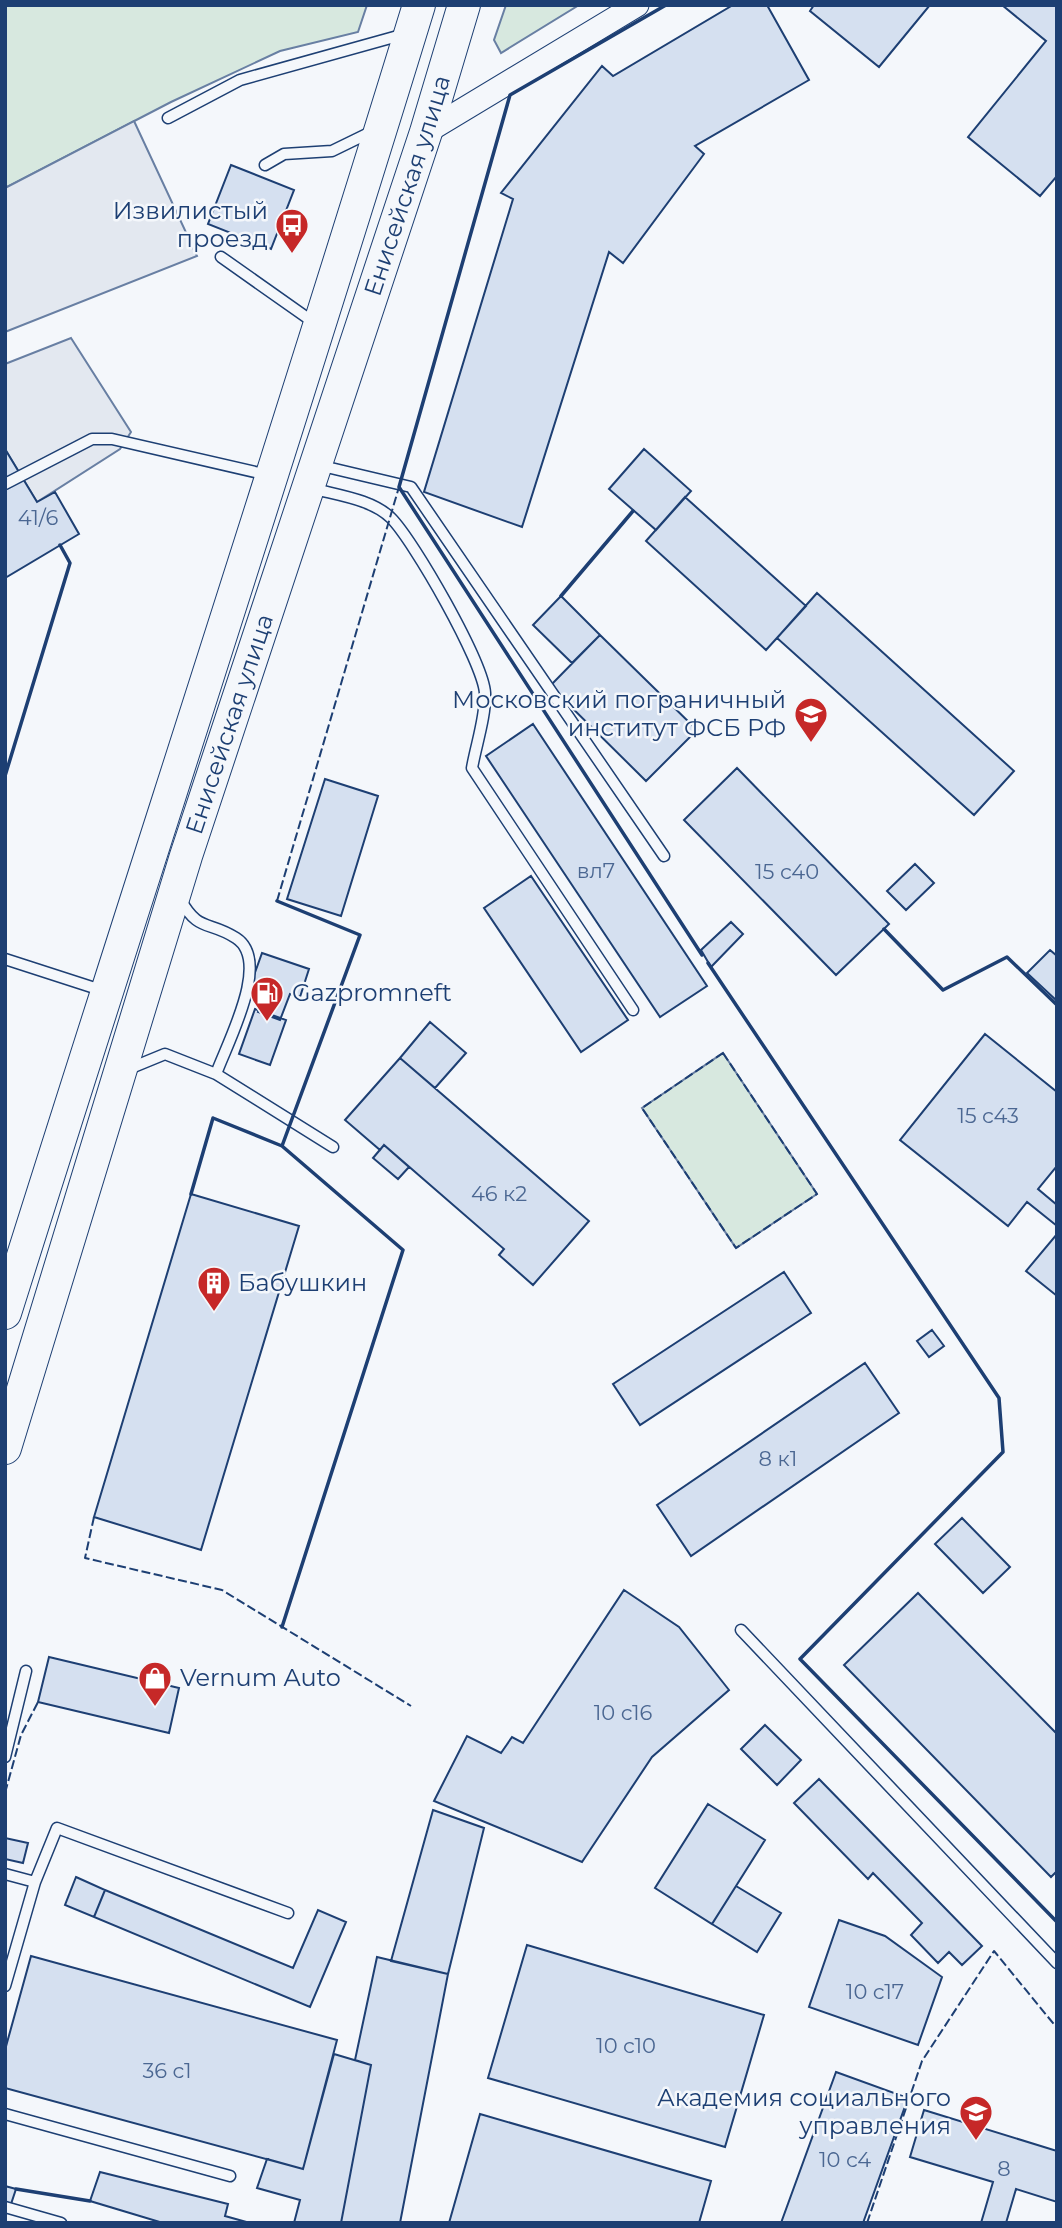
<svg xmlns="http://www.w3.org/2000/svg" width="1062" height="2228" font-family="Montserrat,sans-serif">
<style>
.green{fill:#d7e8df;stroke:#687fa3;stroke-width:2}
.parking{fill:#e3e8f0;stroke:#687fa3;stroke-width:2}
.building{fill:#d5e0f0;stroke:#1d3f73;stroke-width:2}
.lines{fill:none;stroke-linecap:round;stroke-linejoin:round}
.lane-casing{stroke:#1d3f73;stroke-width:13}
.street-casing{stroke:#1d3f73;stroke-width:25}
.secondary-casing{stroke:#1d3f73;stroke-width:34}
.lane{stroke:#f4f7fb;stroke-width:10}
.street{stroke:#f4f7fb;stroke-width:23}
.secondary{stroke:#f4f7fb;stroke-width:32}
.fence{stroke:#1d3f73;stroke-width:2;stroke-dasharray:9 3.5;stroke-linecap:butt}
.wall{stroke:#1d3f73;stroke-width:3.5}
.labels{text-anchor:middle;stroke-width:5;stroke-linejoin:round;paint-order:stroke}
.number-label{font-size:21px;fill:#4b6792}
.street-label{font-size:24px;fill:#1d3f73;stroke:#f4f7fb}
.poi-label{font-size:24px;fill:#1d3f73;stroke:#f4f7fb;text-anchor:end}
</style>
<rect width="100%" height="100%" fill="#f4f7fb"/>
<!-- green -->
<path class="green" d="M5 5H367L358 32 280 51 171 102 5 188Z
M506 5H579L501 53 494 40Z
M723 1053 817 1194 736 1248 642 1108Z"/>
<!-- parking -->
<path class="parking" d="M134 121 197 256 5 332V188Z
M71 338 131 432 120 449 37 502 5 449V364Z"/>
<!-- building -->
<path class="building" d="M733 5H767L809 80 695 146 704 154 623 263 609 252 522 527 424 492 513 199 501 193 602 66 613 76Z
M814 5H930L879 67 810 11Z
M1002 5H1057V176L1040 196 968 137 1046 41Z
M231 165 294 190 271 249 208 224Z
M5 449 37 502 55 492 79 534 5 578Z
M644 449 691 491 656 530 609 489Z
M685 497 806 606 766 650 646 541Z
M817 593 1014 771 974 815 777 638Z
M561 596 600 635 572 663 533 625Z
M600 635 697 730 646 781 550 686Z
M533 724 707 986 660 1017 486 756Z
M737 768 889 924 836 975 684 820Z
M325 779 378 796 341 916 287 899Z
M915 864 934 883 906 910 887 891Z
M531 876 628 1020 581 1052 484 908Z
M731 922 743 934 711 967 701 950Z
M1050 950 1057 956V1001L1027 973Z
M262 953 309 969 300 997 290 994 280 1020 258 1012 267 986 252 981Z
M255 1009 286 1020 270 1065 239 1054Z
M430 1022 466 1053 435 1088 400 1058Z
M985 1034 1057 1092V1166L1038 1189 1057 1205V1226L1027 1202 1008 1226 900 1140Z
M400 1058 589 1221 533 1285 499 1255 504 1249 384 1145 380 1150 345 1120Z
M384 1145 409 1167 398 1179 373 1158Z
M191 1194 299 1226 201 1550 94 1517Z
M1057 1234V1296L1026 1271Z
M784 1272 811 1313 640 1425 613 1384Z
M932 1330 944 1346 929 1357 917 1341Z
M865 1363 899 1413 691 1556 657 1505Z
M962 1518 1010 1567 983 1593 935 1544Z
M624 1590 679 1627 729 1690 652 1757 582 1862 434 1801 467 1736 501 1753 512 1737 523 1743Z
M918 1593 1057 1734V1871L1051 1877 844 1665Z
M49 1657 179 1688 169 1733 38 1702Z
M765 1725 801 1760 777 1785 741 1749Z
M819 1779 982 1946 962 1965 949 1952 938 1963 911 1935 922 1923 873 1873 868 1879 794 1803Z
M708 1804 765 1840 712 1924 655 1888Z
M433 1810 484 1828 448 1974 391 1961Z
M5 1838 28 1843 23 1863 5 1859Z
M76 1877 105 1890 94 1917 65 1905Z
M736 1886 781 1913 757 1952 712 1924Z
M105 1890 293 1968 318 1910 346 1922 310 2007 94 1917Z
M839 1920 885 1936 942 1977 918 2045 809 2007Z
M527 1945 764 2015 725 2147 488 2078Z
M31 1956 337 2040 303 2169 5 2088V2050Z
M377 1957 448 1974 400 2223H341L371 2065 355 2060Z
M334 2054 371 2065 341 2223H294L300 2200 257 2188 267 2159 303 2169Z
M836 2072 908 2098 863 2223H781Z
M924 2110 1057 2151V2202L1016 2189 1006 2223H981L993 2182 910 2157Z
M480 2114 711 2181 699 2223H449Z
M100 2172 228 2204 225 2216 250 2223H163L90 2201Z
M5 2186 16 2189 10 2207 5 2206Z"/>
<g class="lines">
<defs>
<path id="lane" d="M168 118 240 80 405 34
M265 165 284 154 332 151 373 131
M221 257 316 324
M318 465 411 487 664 856
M5 484 92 439H112L268 475
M311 488C336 495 372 499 391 518 414 541 483 662 485 693 486 716 476 745 472 768L633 1010
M5 959 104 991
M126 1070 165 1054 216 1074C227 1043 272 961 236 938 208 920 199 933 180 899
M216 1074 333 1147
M741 1630 1057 1963
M5 1757 26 1671
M5 1874 35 1882 5 1986
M35 1882 57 1828 288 1913
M5 2114 230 2176
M5 2207 61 2223"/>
<path id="street" d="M426 132 637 5"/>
<g id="secondary">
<path d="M5 1313C142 877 285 443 419 5"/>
<path id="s1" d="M5 1448 186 856 426 132 464 5"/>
</g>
</defs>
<!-- lane casing -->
<use href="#lane" class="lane-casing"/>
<!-- street casing -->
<use href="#street" class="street-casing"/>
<!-- secondary casing -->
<use href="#secondary" class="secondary-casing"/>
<!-- lane -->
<use href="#lane" class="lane"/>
<!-- street -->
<use href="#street" class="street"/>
<!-- secondary -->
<use href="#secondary" class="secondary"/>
<!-- fence -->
<path class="fence" d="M277 901 399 487
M723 1053 817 1194 736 1248 642 1108Z
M94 1517 85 1558 222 1590 411 1706
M5 1793 21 1735 38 1702
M867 2223 922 2061 994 1951 1057 2028"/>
<!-- wall -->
<path class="wall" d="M666 5 510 95 399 487 702 955
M561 596 633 511
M5 776 70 563 60 545
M277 901 360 935 282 1146
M884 929 943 990 1007 957 1057 1005
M708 963 999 1398 1003 1452 800 1659 1057 1922
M191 1194 213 1118 282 1146 403 1250 282 1627
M16 2189 90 2201"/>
</g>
<!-- icons -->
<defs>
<symbol id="bus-pin" viewBox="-11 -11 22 30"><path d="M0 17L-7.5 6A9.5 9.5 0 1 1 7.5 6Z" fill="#c62828" stroke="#f4f7fb"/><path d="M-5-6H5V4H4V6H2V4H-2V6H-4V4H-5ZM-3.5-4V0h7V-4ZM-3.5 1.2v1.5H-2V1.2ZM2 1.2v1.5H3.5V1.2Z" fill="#fff"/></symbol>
<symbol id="university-pin" viewBox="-11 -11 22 30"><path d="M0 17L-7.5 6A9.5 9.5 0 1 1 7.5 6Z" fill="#c62828" stroke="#f4f7fb"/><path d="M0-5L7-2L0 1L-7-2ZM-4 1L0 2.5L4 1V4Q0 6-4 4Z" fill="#fff"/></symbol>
<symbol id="fuel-pin" viewBox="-11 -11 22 30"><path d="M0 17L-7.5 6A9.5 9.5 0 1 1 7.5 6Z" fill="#c62828" stroke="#f4f7fb"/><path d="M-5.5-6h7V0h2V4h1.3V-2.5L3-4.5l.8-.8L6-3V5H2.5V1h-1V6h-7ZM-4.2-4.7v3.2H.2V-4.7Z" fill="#fff"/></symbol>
<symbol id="building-pin" viewBox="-11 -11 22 30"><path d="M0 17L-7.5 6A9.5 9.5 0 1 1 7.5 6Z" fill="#c62828" stroke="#f4f7fb"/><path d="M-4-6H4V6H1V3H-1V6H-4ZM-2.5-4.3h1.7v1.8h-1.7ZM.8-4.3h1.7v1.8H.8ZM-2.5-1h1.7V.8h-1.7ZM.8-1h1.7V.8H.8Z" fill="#fff"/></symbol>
<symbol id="shop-pin" viewBox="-11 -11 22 30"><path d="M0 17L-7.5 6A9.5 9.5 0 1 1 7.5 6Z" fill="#c62828" stroke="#f4f7fb"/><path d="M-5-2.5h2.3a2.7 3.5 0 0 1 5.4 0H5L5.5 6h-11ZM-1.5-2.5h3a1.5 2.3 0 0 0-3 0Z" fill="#fff"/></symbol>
</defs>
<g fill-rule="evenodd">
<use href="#bus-pin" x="273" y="206" width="38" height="52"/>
<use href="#university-pin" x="792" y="695" width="38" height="52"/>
<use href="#fuel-pin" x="248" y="974" width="38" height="52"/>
<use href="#building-pin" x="195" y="1264" width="38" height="52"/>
<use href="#shop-pin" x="136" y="1659" width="38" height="52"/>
<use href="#university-pin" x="957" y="2093" width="38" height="52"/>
</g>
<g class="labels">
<!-- number labels -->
<g class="number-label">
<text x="38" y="525">41/6</text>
<text x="596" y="878">вл7</text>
<text x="787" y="879">15 с40</text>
<text x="988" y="1123">15 с43</text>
<text x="499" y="1201">46 к2</text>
<text x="778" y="1466">8 к1</text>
<text x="623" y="1720">10 с16</text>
<text x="875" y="1999">10 с17</text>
<text x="626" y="2053">10 с10</text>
<text x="167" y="2078">36 с1</text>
<text x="845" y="2167">10 с4</text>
<text x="1004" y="2176">8</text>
</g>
<!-- street labels -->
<g class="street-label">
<text dy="8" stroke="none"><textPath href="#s1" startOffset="1325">Енисейская улица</textPath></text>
<text dy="8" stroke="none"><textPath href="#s1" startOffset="758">Енисейская улица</textPath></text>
</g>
<!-- poi labels -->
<g class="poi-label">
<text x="268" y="219">Извилистый<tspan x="268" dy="28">проезд</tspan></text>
<text x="786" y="708">Московский пограничный<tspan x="786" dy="28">институт ФСБ РФ</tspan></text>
<text x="292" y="1001" text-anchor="start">Gazpromneft</text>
<text x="238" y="1291" text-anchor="start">Бабушкин</text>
<text x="180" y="1686" text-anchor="start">Vernum Auto</text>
<text x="951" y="2106">Академия социального<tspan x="951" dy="28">управления</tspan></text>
</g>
</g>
<!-- border -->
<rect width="1062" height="2228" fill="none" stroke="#1d3f73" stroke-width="14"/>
</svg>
